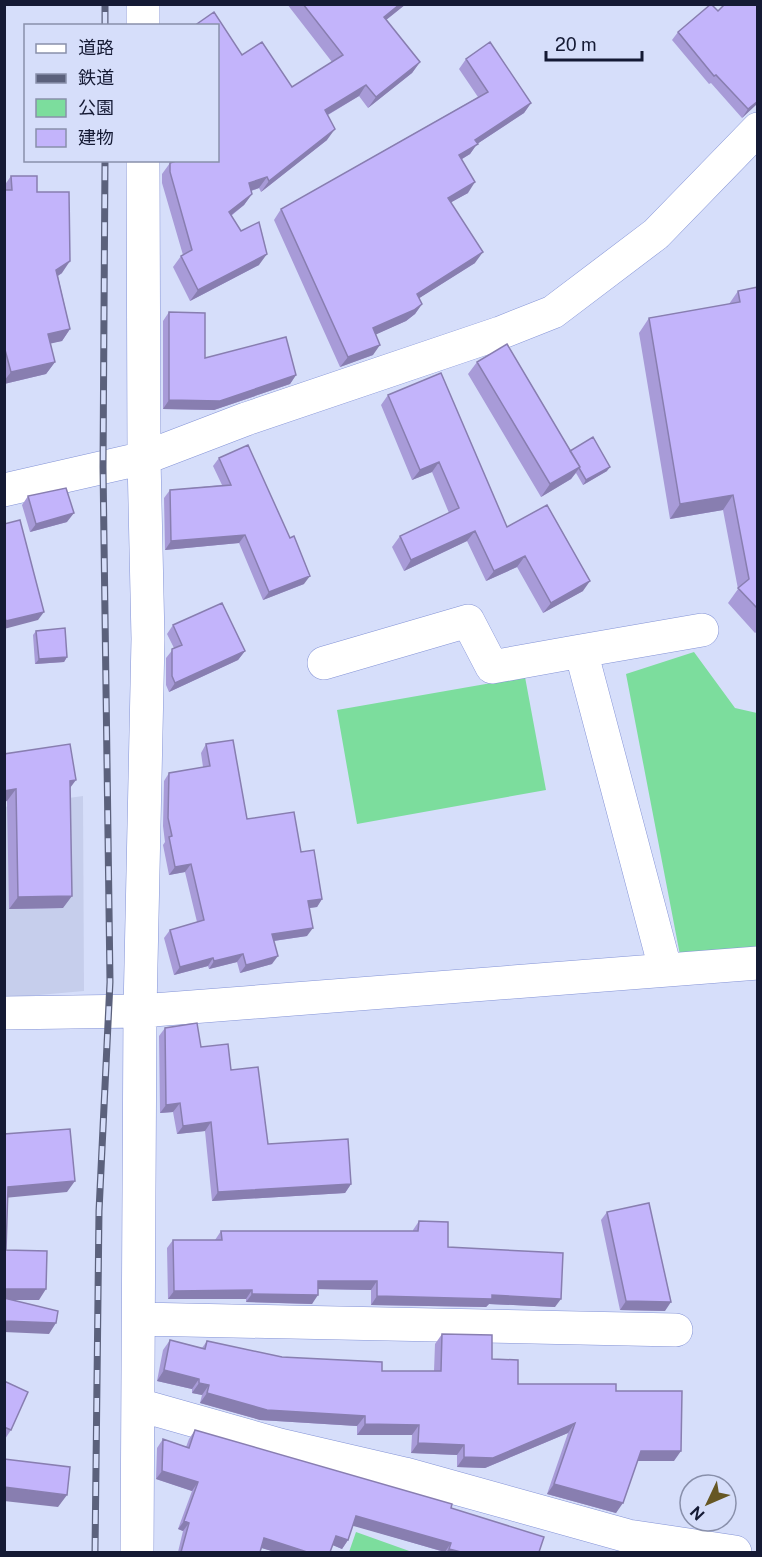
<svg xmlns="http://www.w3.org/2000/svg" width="762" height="1557" font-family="'Public Sans','Noto Sans JP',sans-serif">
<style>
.built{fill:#c6ceec}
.green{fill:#7cdd9d}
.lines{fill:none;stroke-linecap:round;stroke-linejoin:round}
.minor-casing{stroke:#8493d6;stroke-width:34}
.minor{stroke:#fff;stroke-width:33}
.rail-casing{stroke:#5b617c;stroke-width:7}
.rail{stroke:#d6defa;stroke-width:4.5;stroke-dasharray:14;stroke-linecap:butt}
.wall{fill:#a89bd8}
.shaded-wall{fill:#887eb0}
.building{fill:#c3b4fb;stroke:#887eb0;stroke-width:1.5}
</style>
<rect width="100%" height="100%" fill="#d6defa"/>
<!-- built -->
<path class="built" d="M83 796 84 991 5 998 4 807Z"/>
<!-- green -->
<path class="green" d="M694 652 735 708 757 713V952L680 955 626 674Z
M525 677 546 790 357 824 337 710Z
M356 1532 412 1552H349Z"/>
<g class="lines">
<defs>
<path id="minor" d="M143 4V26
M4 490 144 458 246 419 500 333 553 312 656 234 758 129
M324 663 468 621 492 667 581 651
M665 968 581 651 702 630
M4 1013 140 1011 758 963
M139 1319 676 1330
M139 1405 280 1445 405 1474 628 1536 735 1552
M137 1552 140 1011 148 639 144 458 143 160"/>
</defs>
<!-- minor casing -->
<use href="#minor" class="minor-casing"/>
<!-- minor -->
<use href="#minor" class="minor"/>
<defs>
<path id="rail" d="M105 26V4
M95 1552 99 1211 110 982 103 467 105 160"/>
</defs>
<!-- rail casing -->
<use href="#rail" class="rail-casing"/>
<!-- rail -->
<use href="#rail" class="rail"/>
</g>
<!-- wall -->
<path class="wall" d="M287 4H406L386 20 420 62 412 73 368 108 359 96 328 115 327 140 261 192 259 188 251 191 252 194 244 205 231 216 259 265 190 301 173 267 181 256 183 255 162 183V174L170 163H171L170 160H218L242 55 292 87 332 62Z
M718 11 758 103 742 118 711 83 709 84 672 40 678 32Z
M466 59 531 103 524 113 477 144 470 154 462 159 468 193 451 202 475 263 419 298 422 304 415 314 406 321 376 334 373 355 340 367 274 220 281 209 478 97 459 69Z
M11 176 37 192 62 273 58 276 70 329 62 341 50 343 55 362 46 374 4 384V186Z
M758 287V631L755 633 728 603 738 589 723 510 670 519 639 333 649 318 729 304 738 291Z
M169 312 205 358 296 375 290 384 214 410 163 409V321Z
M477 362 570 451 607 471 583 485 576 473 571 479 541 497 468 374Z
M388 395 507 527 583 591 543 613 517 567 486 581 467 541 404 571 392 547 400 536 449 513 432 472 412 480 381 405Z
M219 458 304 584 263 600 239 543 165 550 164 498 170 490 222 485 213 466Z
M28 496 67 522 30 532 22 505Z
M173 625 245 651 238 660 169 692 166 685V658L174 648 167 634Z
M36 631 67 657 64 662 35 664 33 635Z
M206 744 247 819 301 852 322 899 317 907 309 908 307 936 274 941 272 964 240 973 237 962 209 969 208 966 174 975 164 938 170 930 197 922 185 872 169 875 163 845 165 842 163 826 164 781 169 773 203 767 201 753Z
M4 754 70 788 63 908 9 909 7 801Z
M165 1028 201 1047 231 1070 268 1144 351 1184 345 1193 212 1201 205 1131 177 1134 173 1112 160 1113 159 1036Z
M607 1212 665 1311 620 1310 601 1220Z
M419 1221 448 1247 555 1307 489 1304 486 1307 371 1305V1290L318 1289 312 1304 246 1302V1299H168L167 1248 173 1240H215L221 1231H413V1230Z
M442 1334 492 1359 518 1384 616 1391 674 1461H637L616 1513 547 1494 568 1433 485 1468 457 1467V1455L411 1453 412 1435H357V1426L260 1420 200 1403 202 1395 192 1393V1389L157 1381 163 1350 170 1340 202 1348 207 1341 282 1357 382 1371H434L435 1344Z
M4 1381 11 1430 5 1439H4Z
M195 1430 451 1508 539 1552H444L353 1525 348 1540 342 1549 333 1545 330 1552H275L262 1548 260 1552H178L183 1531 178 1529 192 1491 156 1479 157 1448 163 1439 186 1447 189 1439Z"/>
<!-- shaded-wall -->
<path class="shaded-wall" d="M400 4H406L376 28 384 17Z
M420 62 412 73 368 108 376 97Z
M366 85 359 96 317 121 325 110Z
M758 101V103L742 118 748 109Z
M531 103 524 113 477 144 470 154 452 165 459 155 475 140Z
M335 129 327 140 261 192 269 181Z
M267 177 259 188 241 194 249 183Z
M475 182 468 193 441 208 448 198Z
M252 194 244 205 221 223 229 212Z
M483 252 475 263 410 304 417 294Z
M267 254 259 265 190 301 198 290Z
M70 261 62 273 48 282 56 270Z
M422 304 415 314 406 321 366 339 373 328Z
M70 329 62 341 40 346 48 334Z
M380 345 373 355 340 367 348 357Z
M55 362 46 374 4 384V381L11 372Z
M296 375 290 384 214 410 163 409 169 400Z
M439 462 432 472 412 480 420 470Z
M580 467 571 479 541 497 550 484Z
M610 467 607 471 583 485 586 480Z
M733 495 723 510 670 519 680 504Z
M74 513 67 522 30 532 36 524Z
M475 531 467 541 404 571 411 560Z
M245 535 239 543 165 550 171 541Z
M525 556 517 567 486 581 494 571Z
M310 576 304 584 263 600 269 592Z
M590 581 583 591 543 613 551 603Z
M44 612 38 620 4 629V624L6 621Z
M245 651 238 660 169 692 175 683Z
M67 657 64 662 35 664 39 659Z
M76 780 67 792 70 781Z
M16 789 7 801 4 802V791Z
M191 864 185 872 169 875 175 867Z
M72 896 63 908 9 909 18 897Z
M322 899 317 907 302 909 308 901Z
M313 928 307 936 266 942 272 934Z
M243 954 237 962 209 969 214 961Z
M278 956 272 964 240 973 246 965Z
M213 958 208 966 174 975 180 967Z
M180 1103 173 1112 160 1113 166 1105Z
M211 1122 205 1131 177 1134 183 1126Z
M75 1181 67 1192 4 1198 8 1187Z
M351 1184 345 1193 212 1201 218 1192Z
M318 1281H377L371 1290 312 1289Z
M4 1289H46L39 1300H4Z
M252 1290 246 1299H168L174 1291Z
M252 1294 318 1295 312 1304 246 1302Z
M492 1295 561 1299 555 1307 489 1304 486 1307 371 1305 377 1296Z
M626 1301 671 1302 665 1311 620 1310Z
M4 1321 56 1323 49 1334 4 1332Z
M164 1370 199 1379 192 1389 157 1381Z
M199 1383 209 1385 202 1395 192 1393Z
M207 1393 365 1416 357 1426 260 1420 200 1403Z
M575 1423 568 1433 485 1468 457 1467 464 1457Z
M365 1424 419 1425 412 1435H357Z
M418 1443 464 1445 457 1455 411 1453Z
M641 1451H681L674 1461H633Z
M162 1471 198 1482 192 1491 156 1479Z
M554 1484 623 1503 616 1513 547 1494Z
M4 1487 67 1495 58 1507 4 1501Z
M356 1516 451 1543 445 1552 350 1525Z
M184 1521 189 1523 183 1531 178 1529Z
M336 1536 348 1540 342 1549 330 1544Z
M264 1538 307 1552H275L258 1547Z
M449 1549 461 1552H446Z"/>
<!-- building -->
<path class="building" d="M303 4H400L384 17 420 62 376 97 366 85 325 110 335 129 269 181 267 177 249 183 252 194 229 212 241 231 259 222 267 254 198 290 181 256 192 250 170 172V163L179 160H218V26H194L214 12 242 55 262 42 292 87 343 55Z
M711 4 718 11 725 4H758V101L748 109 716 75 714 76 678 32Z
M490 42 531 103 475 140 478 144 459 155 475 182 448 198 483 252 417 294 422 304 414 310 373 328 380 345 348 357 281 209 488 92 466 59Z
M11 176H37V192H69L70 261 56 270 70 329 48 334 55 362 11 372 4 346V190H12Z
M758 287V609L738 588 749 579 733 495 680 504 649 318 740 302 738 291Z
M169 312 205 313V358L286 337 296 375 220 401 169 400Z
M507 344 580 467 550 484 477 362Z
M441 373 507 527 547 505 590 581 551 603 525 556 494 571 475 531 411 560 400 536 459 508 439 462 420 470 388 395Z
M593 437 610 467 586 480 579 468 580 467 570 451Z
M248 445 290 538 294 536 310 576 269 592 245 535 171 541 170 490 231 485 219 458Z
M66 488 74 513 36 524 28 496Z
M20 520 44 612 6 621 4 614V524Z
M222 603 245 651 175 683 172 676V649L182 645 173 625Z
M65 628 67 657 39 659 36 631Z
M233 740 247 819 294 812 301 852 314 850 322 899 308 901 313 928 272 934 278 956 246 965 243 954 214 961 213 958 180 967 170 930 204 920 191 864 175 867 169 837 172 836 168 818 169 773 210 766 206 744Z
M70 744 76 780 70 781 72 896 18 897 16 789 4 791V754Z
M197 1023 201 1047 228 1044 231 1070 258 1067 268 1144 348 1139 351 1184 218 1192 211 1122 183 1126 180 1103 166 1105 165 1028Z
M70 1129 75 1181 8 1187 6 1250 47 1251 46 1289H4V1134Z
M649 1203 671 1302 626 1301 607 1212Z
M419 1221 448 1222V1247L563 1253 561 1299 492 1295V1299L377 1296V1281H318V1295L252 1294V1290L174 1291 173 1240H222L221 1231H418Z
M4 1298 58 1311 56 1323 4 1321Z
M442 1334 492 1335V1359L518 1360V1384H616V1391H682L681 1451H641L623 1503 554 1484 575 1423 493 1458 464 1457V1445L418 1443 419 1425 365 1424V1416L267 1410 207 1393 209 1385 199 1383V1379L164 1370 170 1340 205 1349 207 1341 282 1357 382 1362V1371H441Z
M4 1381 28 1392 11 1430 4 1427Z
M195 1430 452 1504 451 1508 544 1537 539 1552H461L449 1549 451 1543 356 1516 348 1540 336 1536 330 1552H307L264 1538 260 1552H181L189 1523 184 1521 198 1482 162 1471 163 1439 189 1448Z
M4 1459 70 1467 67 1495 4 1487Z"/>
<!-- border -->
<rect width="762" height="1557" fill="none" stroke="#151a34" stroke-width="12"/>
<!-- legend -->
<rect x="24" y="24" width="195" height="138" fill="#d6defa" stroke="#8990ab" stroke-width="1.5"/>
<rect x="36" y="44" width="30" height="9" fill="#ffffff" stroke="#8990ab" stroke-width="1.5"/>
<text x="78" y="54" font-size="18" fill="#151a34">道路</text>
<rect x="36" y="74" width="30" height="9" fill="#5b617c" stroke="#8990ab" stroke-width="1.5"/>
<text x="78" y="84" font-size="18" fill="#151a34">鉄道</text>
<rect x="36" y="99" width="30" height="18" fill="#7cdd9d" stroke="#8990ab" stroke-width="1.5"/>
<text x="78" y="114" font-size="18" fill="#151a34">公園</text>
<rect x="36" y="129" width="30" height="18" fill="#c3b4fb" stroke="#8990ab" stroke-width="1.5"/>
<text x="78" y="144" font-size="18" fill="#151a34">建物</text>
<!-- north arrow -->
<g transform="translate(708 1503) rotate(226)"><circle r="28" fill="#d6defa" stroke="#8990ab" stroke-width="1.5"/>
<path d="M0-4.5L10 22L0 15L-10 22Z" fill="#665724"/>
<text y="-9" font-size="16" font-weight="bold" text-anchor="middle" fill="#151a34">N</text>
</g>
<!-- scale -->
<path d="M546 51v9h96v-9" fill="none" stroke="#151a34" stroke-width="3"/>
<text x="555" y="51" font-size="18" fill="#151a34" stroke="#d6defa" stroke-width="4.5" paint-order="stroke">20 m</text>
</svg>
